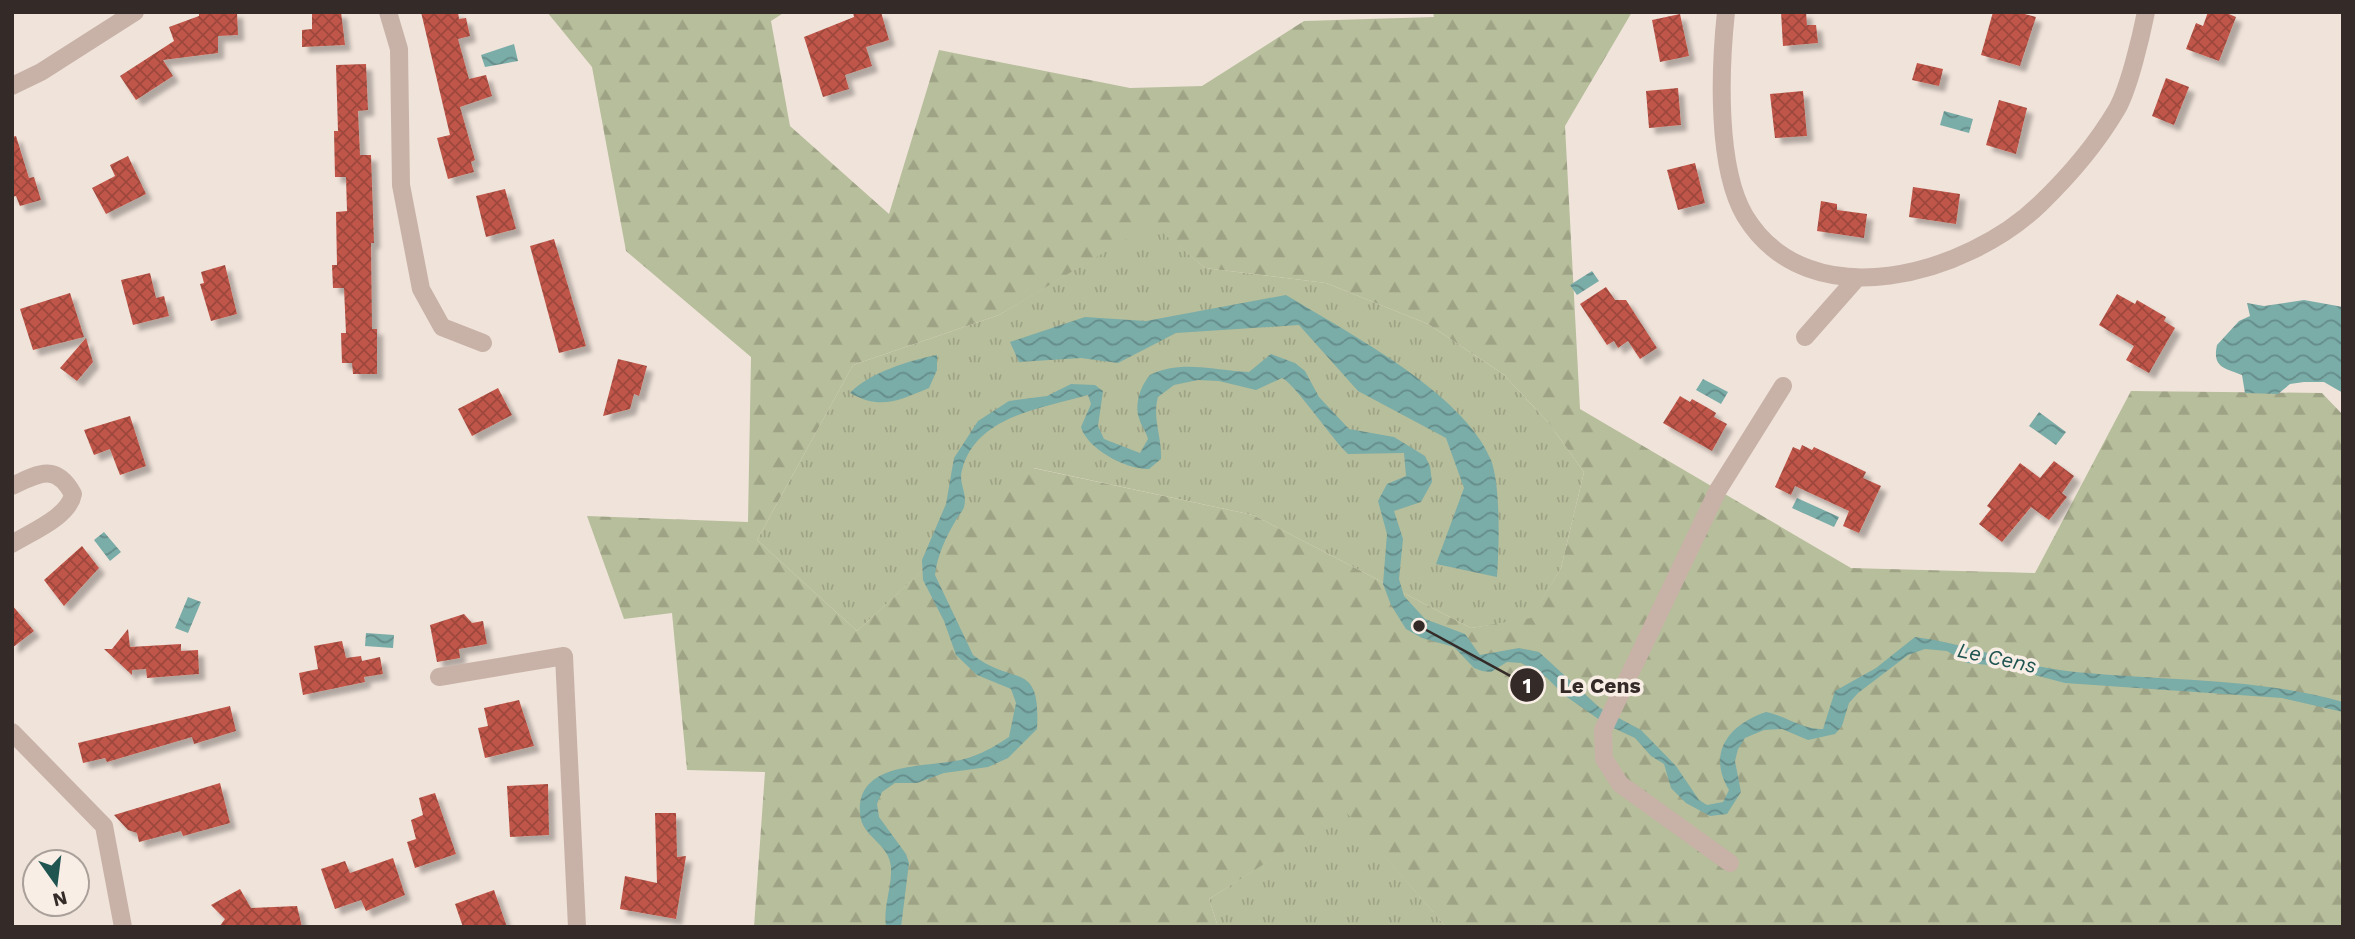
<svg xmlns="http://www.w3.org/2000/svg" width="2355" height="939" font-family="'Work Sans',sans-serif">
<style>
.grass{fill:url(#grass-tufts)}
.forest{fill:url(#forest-firs);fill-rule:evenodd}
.water{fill:url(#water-waves)}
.building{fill:url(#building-cross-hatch);filter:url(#shadow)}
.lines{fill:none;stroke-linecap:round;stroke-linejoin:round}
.street{stroke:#c8b2a7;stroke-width:18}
.labels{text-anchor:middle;stroke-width:7;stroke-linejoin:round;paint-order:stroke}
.water-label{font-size:21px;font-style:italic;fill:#1f5451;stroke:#f8eee6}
.leader{fill:none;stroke:#342a27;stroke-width:2.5}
.callout-dot{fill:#342a27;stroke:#f8eee6;stroke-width:2.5}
.mark-label{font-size:21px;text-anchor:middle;font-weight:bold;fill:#fff}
.callout-label{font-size:21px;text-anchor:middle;font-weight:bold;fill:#342a27;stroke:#f8eee6;stroke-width:7;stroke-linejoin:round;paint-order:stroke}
</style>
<defs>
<pattern id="grass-tufts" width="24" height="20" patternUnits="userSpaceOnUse" patternTransform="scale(1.75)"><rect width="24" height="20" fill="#b7be9b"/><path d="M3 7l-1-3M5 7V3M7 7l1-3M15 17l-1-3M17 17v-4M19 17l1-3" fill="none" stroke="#9ea386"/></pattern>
<pattern id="forest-firs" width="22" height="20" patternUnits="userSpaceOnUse" patternTransform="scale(1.75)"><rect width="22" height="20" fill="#b7be9b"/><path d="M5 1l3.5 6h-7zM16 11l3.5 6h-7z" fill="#9ea386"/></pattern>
<pattern id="water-waves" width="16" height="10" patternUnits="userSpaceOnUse" patternTransform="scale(1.75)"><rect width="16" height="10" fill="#7aaca8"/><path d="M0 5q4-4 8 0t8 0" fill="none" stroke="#658c89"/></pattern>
<pattern id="building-cross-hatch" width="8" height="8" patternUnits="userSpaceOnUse" patternTransform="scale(1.75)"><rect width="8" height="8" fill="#c05648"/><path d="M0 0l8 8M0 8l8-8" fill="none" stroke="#9d473c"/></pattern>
<filter id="shadow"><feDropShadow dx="6" dy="6" stdDeviation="2" flood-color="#0004"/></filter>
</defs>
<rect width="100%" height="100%" fill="#f0e3da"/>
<!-- grass -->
<path class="grass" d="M1152 223 1205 268 1326 283 1428 324 1503 374 1548 422 1584 472 1561 568 1531 619 1471 628 1253 515 1034 468 857 631 757 540 853 365 999 315Z
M1346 811 1446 927H1218L1209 899Z"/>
<!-- forest -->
<path class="forest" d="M547 12H785L771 21 790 126 889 214 939 50 1130 88 1202 86 1304 21 1434 17 1433 12H1632L1565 126 1580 409 1851 568 2035 573 2131 391 2322 393 2343 415V927H1446L1346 812 1209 899 1218 927H754L765 772 687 770 672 613 624 619 587 516 748 522 751 357 626 251 592 67ZM1152 224 1205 268 1326 283 1428 324 1503 374 1548 422 1584 472 1561 568 1531 618 1471 628 1253 515 1033 468 857 631 757 540 853 365 999 315Z"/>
<!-- water -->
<path class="water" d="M514 44 518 61 485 67 481 55Z
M1944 111 1973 119 1969 133 1940 125Z
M1592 271 1599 281 1577 295 1570 285Z
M1286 295C1348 333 1463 392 1491 460 1501 486 1499 549 1497 577L1436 564 1464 488 1446 438 1358 391 1299 325 1176 333 1118 363 1081 358 1019 362 1010 342 1085 317 1146 321Z
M2304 300 2343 307V393L2324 382H2304L2290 384 2278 394 2245 393 2242 375C2225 368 2212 368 2217 345L2239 321 2250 316 2247 303 2264 306Z
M1271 354 1295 363 1305 371 1319 397 1349 429 1394 437 1425 456 1430 466 1432 482 1421 502 1394 511 1403 539 1399 579 1404 596 1425 619 1465 634 1480 655 1519 648 1539 652 1600 708 1641 730 1676 766 1699 800 1707 805 1723 802 1729 790C1707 753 1728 725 1766 712 1786 716 1804 730 1823 729L1835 691 1876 668 1915 637C1967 643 2015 665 2067 671 2155 681 2259 677 2343 702V712L2282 698 2065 683 2000 666 1967 663 1947 651 1925 649 1908 655 1858 693 1849 703 1842 726 1835 734 1808 740 1782 729 1764 730 1745 738 1738 749 1735 761 1741 792 1727 814 1710 816 1686 803 1671 788 1664 764 1651 756 1635 738 1607 725 1564 695 1545 676 1521 663 1507 662 1491 672 1482 671 1474 668 1454 647 1422 638 1406 629 1391 605 1383 584 1387 534 1378 501 1387 484 1406 476 1404 453 1348 454C1331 438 1296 385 1282 378L1256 390 1219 381 1198 380 1174 385 1158 397C1152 418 1162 437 1161 459L1149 469C1127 470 1087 449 1081 427L1091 404 1088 395C1044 408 976 415 962 470 958 482 968 494 964 507 963 511 958 516 956 520 946 537 937 556 935 575L973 655C1014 687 1041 659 1037 729L1008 758 988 767 944 773 917 783H895L882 792 877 804 879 817 906 854 909 863 901 927H886C883 906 892 888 891 868 890 843 862 838 860 814 856 756 936 770 971 757 985 752 997 745 1009 737L1016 703 1011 689 977 675 956 655 944 621 923 580 922 560 946 504 954 458 978 421 1009 401 1047 396 1071 384 1095 385 1103 391 1098 426 1104 439 1140 453 1148 439C1146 431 1141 426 1139 418 1134 404 1141 385 1150 375 1181 359 1217 371 1249 372Z
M937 355V370L929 388C897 401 881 410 850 393 869 373 910 360 937 355Z
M1703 379 1728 392 1721 404 1696 390Z
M2039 412 2066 432 2056 445 2029 426Z
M1797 498 1839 517 1834 527 1792 508Z
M104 532 121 552 110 561 94 540Z
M188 597 201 602 188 633 175 628Z
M366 633 394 635 393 648 365 646Z"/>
<!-- building -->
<path class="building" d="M199 12H237L238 35 218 36V53L163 60 173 76 136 100 120 76 174 41 169 27 199 16Z
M312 12H341L345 45 302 47V30L312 29Z
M421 12H458L459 19 466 18 470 36 458 39 469 79 486 75 492 96 460 107 475 160 471 162 474 172 448 179 437 138 450 135Z
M853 12H881L889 40 866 47 872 66 845 75 849 89 823 97 804 37 854 17Z
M1781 12H1806L1807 25H1816L1818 43 1783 46Z
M1993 12H2017L2036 17 2020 66 1981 55Z
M2208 12H2224L2236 17 2219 61 2186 49 2196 23 2203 26Z
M1680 14 1689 56 1660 62 1652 20Z
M1917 63 1943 69 1939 86 1912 80Z
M366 64 368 110 358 111 360 155H371L374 243H371L372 329H377V374H353L352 363H342L341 333H346L344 288H333L332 265H337L336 212 347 211 346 177H335L334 131H338L336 65Z
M2166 78 2189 87 2174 125 2152 116Z
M1678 88 1681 125 1649 128 1646 91Z
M1803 91 1807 136 1775 138 1770 94Z
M1999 100 2027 108 2016 154 1986 145Z
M16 136 29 178 34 177 41 200 20 206 16 196 12 197V137Z
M128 156 146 194 106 214 92 188 115 176 110 165Z
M1695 163 1705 203 1678 210 1667 170Z
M1913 187 1960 194 1956 224 1909 217Z
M505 189 516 229 486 237 476 196Z
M1821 201 1837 204V210L1867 214 1864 238 1817 231Z
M554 239 586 346 559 353 530 246Z
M225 265 237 314 211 321 200 284 204 283 201 272Z
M150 273 156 298 164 296 169 316 133 325 121 280Z
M1606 287 1615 300H1626L1657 348 1640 359 1628 341 1618 348 1614 341 1607 345 1580 304Z
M70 293 84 337 33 350 20 309Z
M2117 294 2135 304 2137 300 2166 317 2164 321 2175 328 2149 373 2126 360 2134 346 2099 325Z
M86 338 93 362 77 381 60 368Z
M618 359 647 366 639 396 634 394 630 409 603 416Z
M498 388 512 415 472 436 458 409Z
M1680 396 1690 402 1692 399 1708 408 1716 413 1714 417 1727 424 1712 451 1663 423Z
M130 416 146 466 120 475 110 449 94 455 84 430Z
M1802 445 1812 450 1814 447 1866 472 1863 478 1881 486 1859 533 1843 526 1849 511 1795 486 1791 495 1775 487 1793 447 1800 450Z
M2054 461 2074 476 2062 493 2067 497 2049 520 2031 507 2002 542 1979 524 1991 509 1987 506 2020 463 2040 478Z
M82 546 99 568 64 606 44 580Z
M12 605 34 631 12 648Z
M464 614 472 623 483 621 487 644 459 649 460 658 437 662 430 625Z
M128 629 130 647 181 644V651L198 650 199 674 147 678 146 669 132 670V675L104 649H112Z
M342 641 346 658 361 656 362 661 380 657 383 674 364 677 365 682 303 695 299 673 318 669 314 646Z
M519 700 534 746 485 758 478 728 488 726 484 708Z
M230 706 236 731 194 744 192 737 107 762 105 758 83 763 78 743Z
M220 783 230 823 183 836 181 831 139 842 137 833 128 830 114 815Z
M548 784 549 835 510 837 507 786Z
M435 793 456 854 415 868 407 842 416 839 411 820 423 815 419 798Z
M655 813H676L677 857 686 856 676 919 620 909 625 876 657 883Z
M393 858 405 895 366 911 361 900 335 909 321 869 345 861 350 873Z
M240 889 251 908 297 906 302 927H219L225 919 211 905Z
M494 890 507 927H463L455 904Z"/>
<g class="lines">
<!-- street -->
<path class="street" d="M388 12 399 49 401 185 421 289 442 327 483 343
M1726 12C1720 68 1716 167 1745 216 1809 321 1968 274 2040 204 2068 177 2097 143 2117 109 2129 88 2141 37 2146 12
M12 86 41 72 135 12
M1805 337 1857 278
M12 486C39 473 56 463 73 494 69 517 31 532 12 544
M439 677 564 656 577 927
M12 732 104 826 123 927
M1730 863 1620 784 1604 759 1603 730 1718 490 1783 386"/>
</g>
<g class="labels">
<!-- water labels -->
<g class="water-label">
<text transform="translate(1997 658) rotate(12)" y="7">Le Cens</text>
</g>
</g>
<!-- callouts -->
<path class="leader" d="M1419 626L1527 685"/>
<g class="callout-dot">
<circle cx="1419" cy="626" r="7"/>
<circle cx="1527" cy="685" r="18"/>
</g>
<g class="mark-label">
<text x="1527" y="693">1</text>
</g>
<g class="callout-label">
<text x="1600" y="693">Le Cens</text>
</g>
<!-- border -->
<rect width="2355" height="939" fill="none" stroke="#342a27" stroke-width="28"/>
<!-- north arrow -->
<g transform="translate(56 883) rotate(166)"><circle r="33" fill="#f8eee6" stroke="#aaa09a" stroke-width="2"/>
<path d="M0-5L12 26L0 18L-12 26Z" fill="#1f5451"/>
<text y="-10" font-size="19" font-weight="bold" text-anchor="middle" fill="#342a27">N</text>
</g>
</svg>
